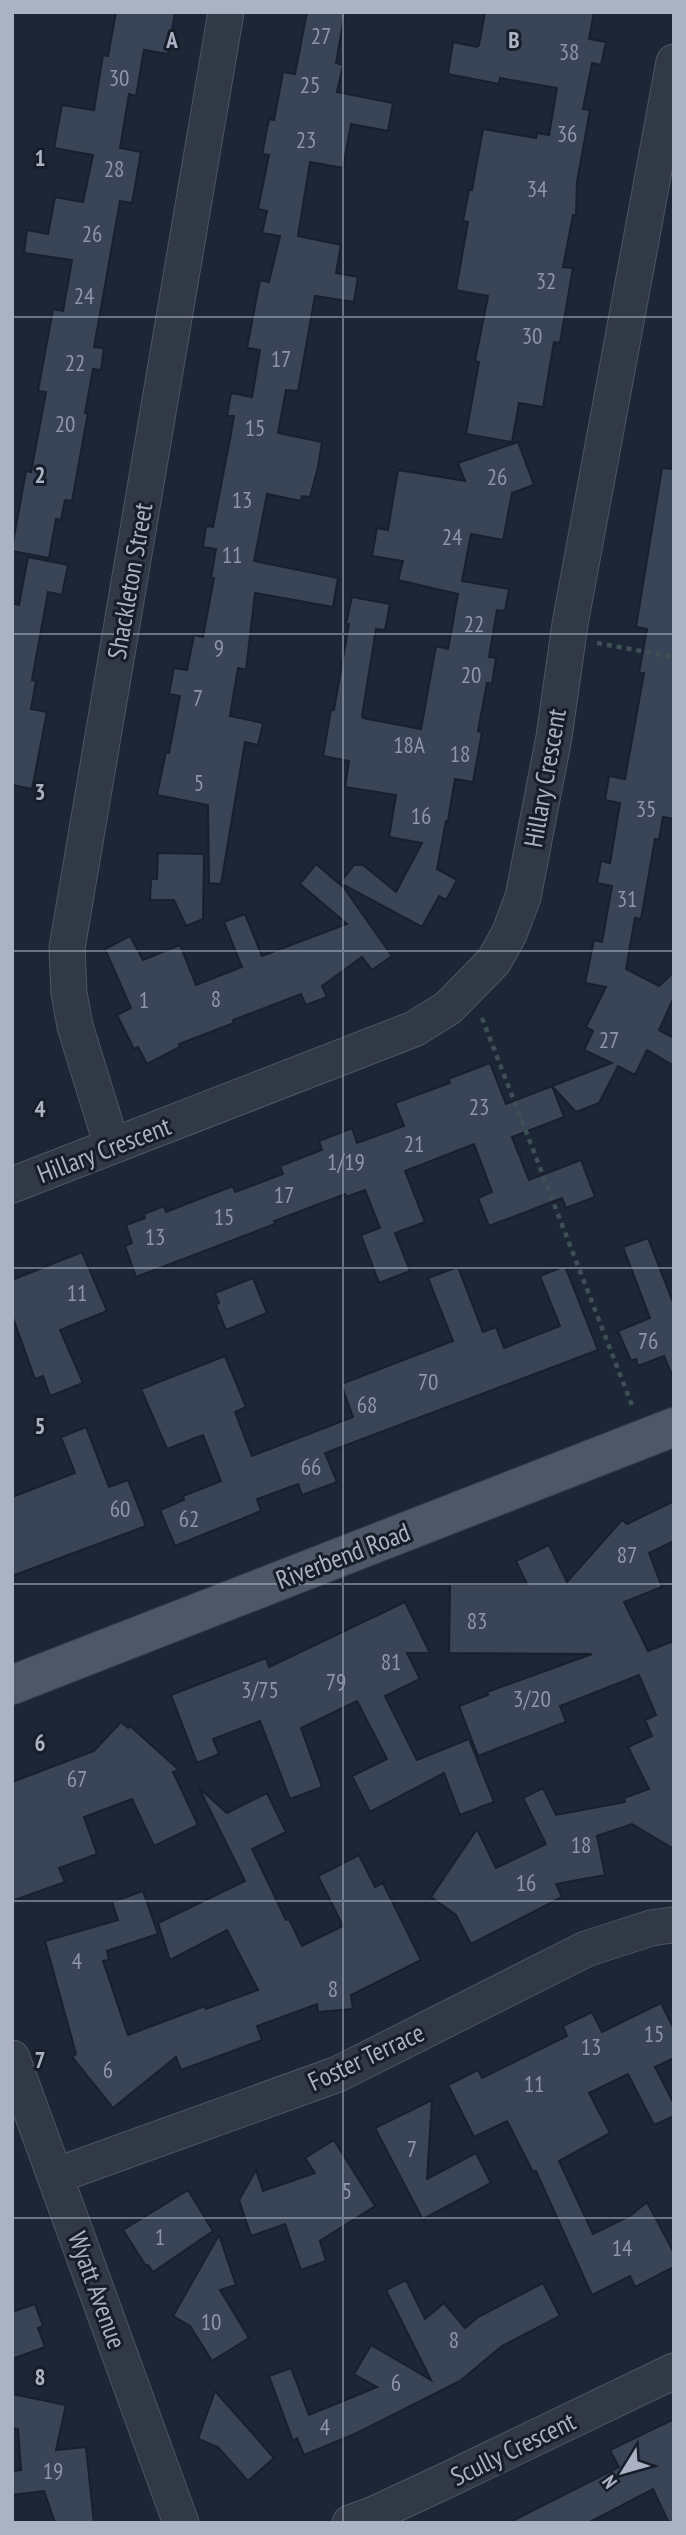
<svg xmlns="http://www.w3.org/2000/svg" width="686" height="2535" font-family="'PT Sans Narrow',sans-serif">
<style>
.building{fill:#394457;stroke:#181f2d;stroke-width:2}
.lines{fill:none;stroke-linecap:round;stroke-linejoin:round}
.minor-casing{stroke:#4e5565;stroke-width:37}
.major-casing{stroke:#3a4150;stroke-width:40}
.path{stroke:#3d5055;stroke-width:4.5;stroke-dasharray:5 5;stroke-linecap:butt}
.minor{stroke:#313846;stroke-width:35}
.major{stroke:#4e5767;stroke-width:38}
.grid{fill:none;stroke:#aab2c4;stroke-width:2;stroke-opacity:0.55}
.labels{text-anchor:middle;stroke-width:6;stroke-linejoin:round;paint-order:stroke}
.number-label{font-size:23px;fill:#8e96a9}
.street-label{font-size:26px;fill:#aab2c4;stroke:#171e2a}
.grid-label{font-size:23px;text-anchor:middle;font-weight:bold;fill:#aab2c4;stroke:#171e2a;stroke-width:6;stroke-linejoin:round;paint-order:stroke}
</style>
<rect width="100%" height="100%" fill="#1d2636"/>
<!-- building -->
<path class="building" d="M116 12H175L168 54 144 50 136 96 129 94 120 148 141 152 132 203 120 201 94 347 104 348 101 370 93 369 85 413H88L72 501 65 500 61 520 56 519 49 558 12 551V548L26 471 31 472 46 392 38 391 53 309 63 311 72 260 24 253 27 230 48 234 55 197 83 202 93 155 54 148 62 105 94 110 103 55 108 56Z
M307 12H345L336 63 343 65 337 92 393 103 388 131 351 124 343 168 310 162 298 236 341 245 336 273 358 277 354 302 315 296 298 391 286 390 278 433 322 442 318 467 310 497 302 496 301 501 267 494 254 561 338 578 333 607 255 593 246 670 238 668 230 716 263 723 258 745 245 742 221 884 209 883 208 805 157 795 166 752 169 753 180 696 169 694 174 668 187 670 194 635 203 637 214 578H211L216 549 203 547 206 526 213 527 230 439 234 416H227L231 393 252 397 260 350 247 348 260 280 269 282 280 236 262 233 267 211 258 209 269 155 262 154 269 119 274 120 283 72 295 74Z
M485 12H594L589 39 606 42 601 65 592 63 583 109 590 110 577 182 576 215H573L563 267 573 268 560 343 554 342 543 407 519 403 512 442 466 434 479 362 475 361 488 296 456 290 468 222 463 221 469 190H472L483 129 536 138 537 133 549 135 557 88 500 78 499 84 448 74 453 42 477 47 479 45Z
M518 442 534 485 512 493 503 540 471 534 462 581 509 589 505 611 497 610 489 657 496 658 492 684 487 683 478 731 482 732 473 782 455 779 448 821H446L437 869 457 880 446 900 439 896 422 927 340 883 354 865H363L396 892 422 843 389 837 396 795 345 787 349 761 323 756 331 710H334L349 624H346L352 597 390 604 385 630 376 629 362 716 363 718 421 729 436 646 448 649 458 594 398 580 403 561 372 556 377 528 388 530 398 470 465 481 458 463Z
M662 468 674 469V819L663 817 659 840 655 839 641 919 635 918 626 969 659 986 674 972V997L659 1030 674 1038V1066L647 1050 635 1075 618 1066 599 1103 576 1112 552 1086 564 1117 512 1137 529 1180 581 1160 595 1197 566 1208 562 1198 489 1226 478 1198 492 1192 474 1144 405 1171 425 1222 395 1233 410 1271 379 1283 361 1235 380 1228 365 1190 346 1197 345 1194 274 1221 275 1224 136 1277 125 1246 132 1243 126 1225 145 1218 144 1214 164 1206 166 1212 233 1186 235 1192 283 1174 280 1166 322 1150 319 1141 352 1128 357 1143 404 1126 395 1103 450 1083 448 1079 490 1063 506 1104 612 1063 584 1050 593 1031 586 1027 606 987 585 983 594 940 602 942 612 886 597 883 601 861 610 863 620 803 605 800 609 776 625 779 644 673H639L647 629 636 627Z
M28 557 68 565 62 595 48 592 32 680 36 681 31 709 47 712 32 789 12 785V603L19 605Z
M158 853 204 854 203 919 186 926 174 900H150L151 879H157Z
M316 864 344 888 392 956 372 970 362 957 322 986 327 997 306 1005 301 994 233 1020 234 1023 179 1044 180 1047 147 1064 138 1047 134 1049 117 1015 131 1008 105 949 130 936 143 960 180 945 196 985 242 967 224 922 245 914 262 956 347 924 300 884Z
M648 1238 674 1305V1375H672L664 1356 638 1366 636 1359 631 1361 618 1331 650 1318 623 1247Z
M82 1252 107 1311 60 1330 83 1383 50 1396 43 1376 35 1379 12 1315V1280Z
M565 1266 598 1350 325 1453 337 1482 302 1495 298 1484 257 1499 261 1511 175 1546 160 1510 184 1500 183 1496 221 1481 203 1435 167 1449 141 1389 225 1356 246 1407 235 1412 252 1456 353 1417 341 1384 453 1341 428 1278 458 1267 483 1332 496 1327 504 1348 560 1326 540 1276Z
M253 1278 267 1313 226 1330 216 1305 219 1303 215 1293Z
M86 1427 109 1487 128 1480 146 1526 12 1576V1497L75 1473 61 1437Z
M674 1501V1541L649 1553 662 1587 624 1602 648 1651 674 1641V1849L632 1824 597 1836 605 1875 556 1884 562 1897 471 1944 456 1915 431 1897 477 1829 496 1868 546 1844 523 1798 543 1788 556 1815 625 1802 624 1798 649 1789 628 1747 652 1736 645 1720 656 1715 639 1675 560 1706 566 1722 478 1756 459 1706 488 1695 487 1692 592 1654 449 1653 450 1584H527L516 1561 549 1545 567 1582 622 1520 627 1524Z
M405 1602 430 1653H407L420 1679 385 1696 417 1760 469 1739 494 1802 460 1815 444 1773 370 1812 352 1776 387 1759 357 1701 301 1728 322 1787 290 1799 260 1721 213 1739 219 1754 197 1763 171 1695 266 1658 269 1667Z
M121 1722 128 1728 130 1726 179 1770 173 1772 198 1825 154 1846 132 1799 84 1817 97 1854 59 1868 65 1882 12 1901V1782L94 1751Z
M199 1788 227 1813 267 1793 286 1832 252 1849 286 1920 289 1919 302 1946 343 1926 318 1876 359 1855 375 1887 383 1883 421 1960 351 1995 353 2009 318 2012 317 2004 257 2026 262 2040 181 2070 176 2057 113 2108 72 2057 76 2054 45 1941 118 1920 112 1902 143 1891 158 1934 107 1951 109 1960 103 1961 128 2035 205 2006 206 2009 258 1990 227 1930 170 1960 158 1923 245 1881Z
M661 2003 674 2029V2058L655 2067 674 2104V2116L654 2125 628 2074 589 2093 610 2133 559 2161 593 2234 630 2216 647 2202 674 2253V2267L635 2287 630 2276 592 2295 536 2171 533 2172 507 2121 474 2137 448 2085 478 2070 482 2078 567 2036 563 2026 592 2012 602 2032Z
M432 2100 427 2179 476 2153 491 2183 425 2218 424 2222 375 2128Z
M334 2140 375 2206 320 2241 326 2261 301 2270 285 2224 251 2236 239 2200 256 2170 263 2191 315 2173 305 2158Z
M188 2190 213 2231 153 2272 148 2265 146 2266 123 2230Z
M219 2235 236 2285 220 2290 249 2338 212 2361 190 2326 173 2316Z
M406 2280 425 2319 444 2303 465 2328 478 2317 543 2283 560 2316 502 2346 460 2381 357 2433 304 2455 297 2438 293 2441 269 2376 291 2368 309 2415 377 2387 354 2374 371 2345 431 2380 386 2290Z
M35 2304 43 2326 38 2328 45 2347 12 2359V2312Z
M215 2391 274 2458 248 2481 218 2447 198 2439Z
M12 2394 66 2405 56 2450 86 2447 94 2523H55L44 2491 12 2495V2471L21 2470 18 2429 12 2428Z
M674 2419V2523H669L653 2489 588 2523H508L619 2467 610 2450Z"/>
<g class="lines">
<defs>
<path id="minor" d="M112 1146 75 1026 69 993 67 948 226 12
M12 1185 414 1029 448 1008 494 961 509 934 523 897 554 737 570 624 674 62
M12 2058 181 2523
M55 2176 338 2074 586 1949 651 1928 672 1925
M350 2523 372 2515 443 2482 674 2371"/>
<path id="major" d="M12 1685 674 1427"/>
</defs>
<!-- minor casing -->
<use href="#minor" class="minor-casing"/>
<!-- major casing -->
<use href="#major" class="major-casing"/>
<!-- path -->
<path class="path" d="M597 643 674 657
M482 1018 633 1408"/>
<!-- minor -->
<use href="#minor" class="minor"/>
<!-- major -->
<use href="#major" class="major"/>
</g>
<!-- grid -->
<path class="grid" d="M343 12V2523M12 317H674M12 634H674M12 951H674M12 1268H674M12 1584H674M12 1901H674M12 2218H674"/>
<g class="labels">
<!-- number labels -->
<g class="number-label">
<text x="321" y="44">27</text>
<text x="569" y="60">38</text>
<text x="119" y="86">30</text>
<text x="310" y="93">25</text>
<text x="567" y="142">36</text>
<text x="306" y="148">23</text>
<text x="114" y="177">28</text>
<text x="537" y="197">34</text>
<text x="92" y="242">26</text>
<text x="546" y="289">32</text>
<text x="84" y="304">24</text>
<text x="532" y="344">30</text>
<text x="281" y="367">17</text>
<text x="75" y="371">22</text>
<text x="65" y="432">20</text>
<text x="255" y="436">15</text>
<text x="497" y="485">26</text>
<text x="242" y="508">13</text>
<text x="452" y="545">24</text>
<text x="232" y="563">11</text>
<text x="474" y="632">22</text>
<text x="219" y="656">9</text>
<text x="471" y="683">20</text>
<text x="198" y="706">7</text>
<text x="409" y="753">18A</text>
<text x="460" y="762">18</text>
<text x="199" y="791">5</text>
<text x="646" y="817">35</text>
<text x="421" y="824">16</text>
<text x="627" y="907">31</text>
<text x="216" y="1007">8</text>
<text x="144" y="1008">1</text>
<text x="609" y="1048">27</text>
<text x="479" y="1115">23</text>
<text x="414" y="1152">21</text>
<text x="346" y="1170">1/19</text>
<text x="284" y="1203">17</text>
<text x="224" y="1225">15</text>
<text x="155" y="1245">13</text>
<text x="77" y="1301">11</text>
<text x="648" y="1349">76</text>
<text x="428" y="1390">70</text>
<text x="367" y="1413">68</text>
<text x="311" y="1475">66</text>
<text x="120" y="1517">60</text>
<text x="189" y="1527">62</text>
<text x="627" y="1563">87</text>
<text x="477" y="1629">83</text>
<text x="391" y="1670">81</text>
<text x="336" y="1690">79</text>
<text x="260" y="1698">3/75</text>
<text x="532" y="1707">3/20</text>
<text x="77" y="1787">67</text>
<text x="581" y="1853">18</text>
<text x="526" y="1891">16</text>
<text x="77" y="1969">4</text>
<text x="333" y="1997">8</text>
<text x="654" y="2042">15</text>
<text x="591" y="2055">13</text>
<text x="108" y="2078">6</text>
<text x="534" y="2092">11</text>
<text x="412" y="2157">7</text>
<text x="347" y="2199">5</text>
<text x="160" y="2245">1</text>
<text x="622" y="2256">14</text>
<text x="211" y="2330">10</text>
<text x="454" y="2348">8</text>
<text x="396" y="2391">6</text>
<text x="325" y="2435">4</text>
<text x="53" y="2479">19</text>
</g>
<!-- street labels -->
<g class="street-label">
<text transform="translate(130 581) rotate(-80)" y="9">Shackleton Street</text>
<text transform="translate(545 778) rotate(-80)" y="9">Hillary Crescent</text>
<text transform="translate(104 1150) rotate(-21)" y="9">Hillary Crescent</text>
<text transform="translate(343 1556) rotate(-21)" y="9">Riverbend Road</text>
<text transform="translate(366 2057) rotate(-25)" y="9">Foster Terrace</text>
<text transform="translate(97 2290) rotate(70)" y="9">Wyatt Avenue</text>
<text transform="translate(513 2449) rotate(-26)" y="9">Scully Crescent</text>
</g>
</g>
<g class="grid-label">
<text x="172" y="48">A</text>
<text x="514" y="48">B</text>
<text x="40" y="166">1</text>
<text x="40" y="483">2</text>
<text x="40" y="800">3</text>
<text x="40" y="1117">4</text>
<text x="40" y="1434">5</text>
<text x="40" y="1751">6</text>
<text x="40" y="2068">7</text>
<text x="40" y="2385">8</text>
</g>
<!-- border -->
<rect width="686" height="2535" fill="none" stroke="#aab2c4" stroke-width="28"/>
<!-- north arrow -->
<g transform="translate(623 2472) rotate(233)" stroke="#171e2a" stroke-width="5" paint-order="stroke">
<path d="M0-5L12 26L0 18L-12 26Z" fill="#aab2c4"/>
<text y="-10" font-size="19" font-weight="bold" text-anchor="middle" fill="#aab2c4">N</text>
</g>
</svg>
